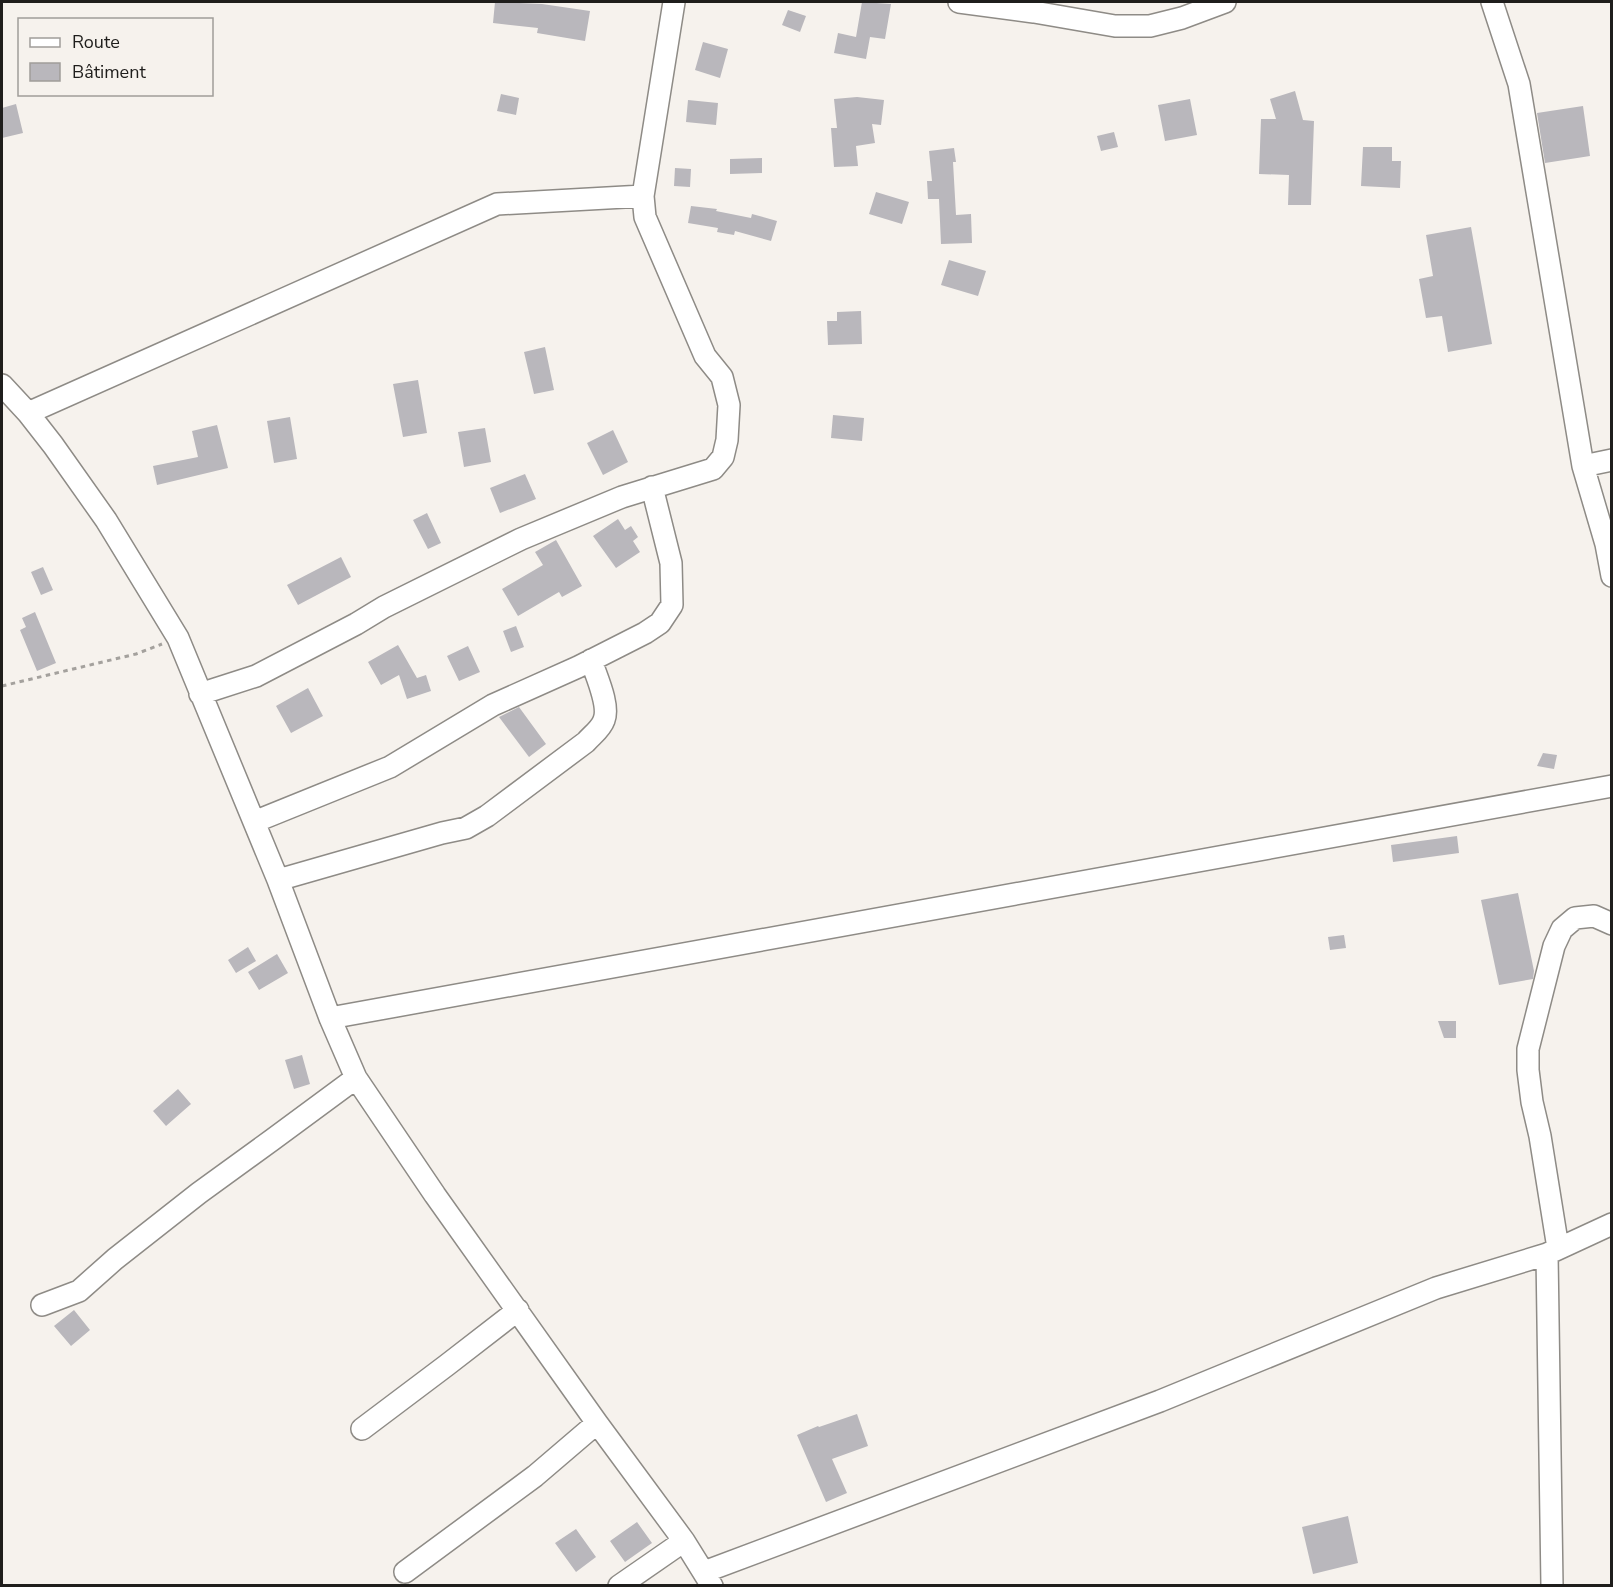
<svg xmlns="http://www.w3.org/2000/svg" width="1613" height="1587" font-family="'Nunito Sans',sans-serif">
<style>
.building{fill:#b9b7bc}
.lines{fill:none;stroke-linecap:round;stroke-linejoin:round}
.minor-casing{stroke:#8e8b86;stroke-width:24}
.path{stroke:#a4a19d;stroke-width:3;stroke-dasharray:4.5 4.5;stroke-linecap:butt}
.minor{stroke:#fff;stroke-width:21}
</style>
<rect width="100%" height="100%" fill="#f6f2ed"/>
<!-- building -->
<path class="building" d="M495 2 542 4 590 11 585 41 537 33 538 28 493 23Z
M862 2 891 4 885 39 870 37 866 59 834 53 838 33 856 37Z
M788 10 806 16 800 32 782 25Z
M703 42 728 49 720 78 695 70Z
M1295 91 1303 120 1314 121 1311 205H1288L1289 175 1259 174 1261 119H1276L1270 99Z
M501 94 519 98 516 115 497 111Z
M857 97 884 100 881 125 872 124 875 143 856 146 858 166 834 167 831 128H837L834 99Z
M1190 99 1197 135 1165 141 1158 105Z
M688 100 718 103 716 125 686 122Z
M16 104 23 133 2 138V108Z
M1583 106 1590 156 1545 163 1537 113Z
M1114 132 1118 147 1101 151 1097 136Z
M1363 147H1392V161H1401L1400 188 1361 186Z
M954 148 956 162H953L956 215 971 214 972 243 941 244 939 199H928L927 181H932L929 151Z
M762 158V173L730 174V159Z
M675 168 691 169 690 187 674 186Z
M876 192 909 202 902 224 869 214Z
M691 206 717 209 716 211 751 218 752 214 777 221 771 241 735 231 734 235 717 232 718 228 688 223Z
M1471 227 1492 344 1448 352 1442 316 1426 318 1419 279 1433 276 1426 235Z
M949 260 986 271 978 296 941 285Z
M861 311 862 344 828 345 827 321H837V312Z
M545 347 554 390 534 394 524 352Z
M418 380 427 433 403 437 393 384Z
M833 415 864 418 862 441 831 438Z
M290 417 297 459 274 463 267 421Z
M217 425 228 468 157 485 153 466 198 457 192 431Z
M485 428 491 462 464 467 458 432Z
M613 430 628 462 603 475 587 443Z
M525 474 536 499 500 513 490 488Z
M427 513 441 543 428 549 413 520Z
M618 519 625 530 631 526 638 537 633 541 640 552 616 568 593 536Z
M556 540 582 586 562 597 559 592 518 616 502 589 543 565 535 552Z
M341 557 351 577 298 605 287 585Z
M43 567 53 590 41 595 31 572Z
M35 612 56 663 37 671 20 630 26 627 22 618Z
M516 626 524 647 511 652 503 631Z
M398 645 417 678 426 675 431 691 407 699 399 675 381 685 368 662Z
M468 646 480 672 459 681 447 656Z
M308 688 323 716 291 733 276 706Z
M519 707 546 744 529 757 499 717Z
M1543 753 1557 755 1554 769 1537 766Z
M1457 836 1459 853 1393 862 1391 845Z
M1518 893 1534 971 1533 979 1499 985 1481 900Z
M1344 935 1346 948 1330 950 1328 937Z
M248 947 256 961 236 973 228 960Z
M277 954 288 973 259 990 248 972Z
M1438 1021H1456V1038H1444Z
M302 1055 310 1084 294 1089 285 1060Z
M178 1089 191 1104 166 1126 153 1111Z
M74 1310 90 1330 71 1346 54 1326Z
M857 1414 868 1446 832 1459 847 1493 826 1502 797 1435 818 1426 819 1427Z
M1348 1516 1358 1563 1313 1574 1302 1527Z
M637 1522 652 1543 625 1562 610 1541Z
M576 1529 596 1557 576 1572 555 1543Z"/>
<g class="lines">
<defs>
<path id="minor" d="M959 2 1034 12 1115 26H1150L1182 18 1225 2
M1492 2 1519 84 1583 466 1606 544 1612 576
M2 385 28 413 53 445 106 520 178 638 278 880 330 1018 356 1078 435 1195 597 1423 684 1541 712 1586
M28 413 497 204 643 196
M1583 466 1612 460
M200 694 256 676 356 624 384 607 521 539 622 497 713 469 723 457 727 440 729 405 722 377 705 356 645 217 643 196 674 2
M254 822 390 767 493 705 578 667 645 633 660 623 672 605 671 563 652 487
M278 880 442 833 466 828 487 816 586 742C592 735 601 729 604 720 610 705 596 676 591 660
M330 1018 1612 786
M1558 1248 1540 1136 1532 1102 1528 1070V1049L1554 946 1562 929 1575 918 1594 916 1612 924
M1547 1254 1552 1586
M42 1305 79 1291 115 1259 199 1193 272 1140 356 1078
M362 1429 447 1365 518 1310
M405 1572 535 1476 597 1423
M704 1572 1160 1401 1436 1288 1547 1254 1612 1224
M619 1586 684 1541"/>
</defs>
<!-- minor casing -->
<use href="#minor" class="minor-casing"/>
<!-- path -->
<path class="path" d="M2 686 136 654 162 644"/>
<!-- minor -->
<use href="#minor" class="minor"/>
</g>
<!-- border -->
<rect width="1613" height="1587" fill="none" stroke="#1f1e1c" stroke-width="6"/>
<!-- legend -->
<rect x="18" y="18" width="195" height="78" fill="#f6f2ed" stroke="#a09d99" stroke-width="1.5"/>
<rect x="30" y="38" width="30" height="9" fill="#ffffff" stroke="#a09d99" stroke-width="1.5"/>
<text x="72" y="48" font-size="18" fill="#1f1e1c">Route</text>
<rect x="30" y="63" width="30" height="18" fill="#b9b7bc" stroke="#a09d99" stroke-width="1.5"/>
<text x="72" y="78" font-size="18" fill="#1f1e1c">Bâtiment</text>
</svg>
